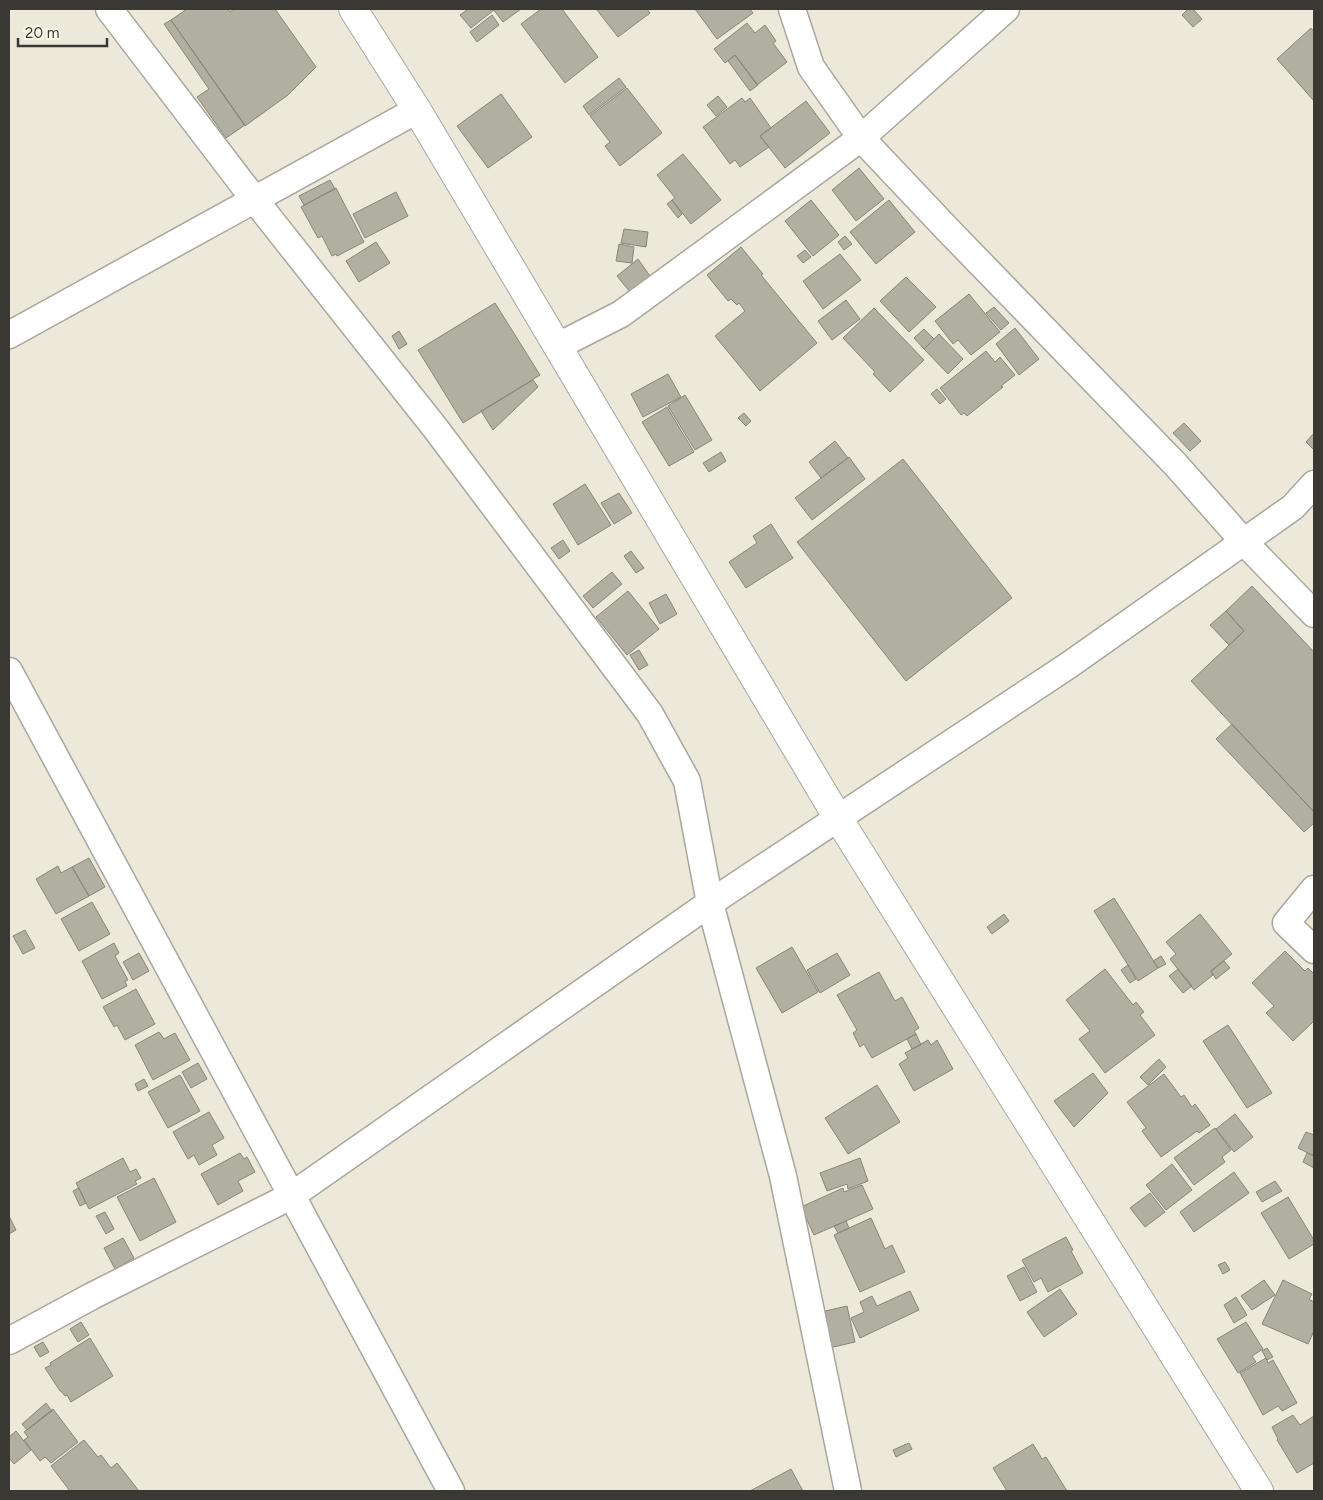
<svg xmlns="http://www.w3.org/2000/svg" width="1323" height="1500" font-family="Figtree,sans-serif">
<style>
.building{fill:#b1afa2;stroke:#888679}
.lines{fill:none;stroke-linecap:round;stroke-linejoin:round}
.street-casing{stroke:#a9a79a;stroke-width:29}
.secondary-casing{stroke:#a9a79a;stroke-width:30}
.street{stroke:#fff;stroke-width:26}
.secondary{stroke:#fff;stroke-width:28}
</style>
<rect width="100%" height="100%" fill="#ece9db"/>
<!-- building -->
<path class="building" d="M187 9H228L230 12 234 9H275L316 67 288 95 245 126 171 20Z
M468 9H493L494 10 471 28 460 15Z
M493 9H521L503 22Z
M541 9H562L598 57 565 83 521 24Z
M599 9H647L650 13 618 37 597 10Z
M695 9H750L753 13 717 39Z
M1188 9H1193L1202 19 1193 27 1182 15Z
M492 15 499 25 477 42 470 32Z
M171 20 245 125 226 138 197 97 209 89 164 24Z
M747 23 755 33 765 25 776 41 773 43 787 62 757 85 735 55 725 63 714 49Z
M1311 28 1314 32V101L1277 59Z
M735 55 758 85 750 91 728 61Z
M619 78 626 87 589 115 583 106Z
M627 88 662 133 620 166 605 146 610 142 590 116Z
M501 94 532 137 488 168 457 126Z
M718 96 727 107 716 116 707 105Z
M742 98 745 102 750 98 771 128 760 136 769 147 740 167 735 160 730 164 703 127Z
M806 101 830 133 785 168 760 136Z
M683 154 721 200 691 224 672 200 675 198 657 175Z
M859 168 884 199 856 221 832 190Z
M330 180 335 189 304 205 299 196Z
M336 188 364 242 337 256 336 254 332 256 322 236 318 238 301 207Z
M396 192 408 216 365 238 353 214Z
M672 200 682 214 678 218 667 204Z
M811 200 839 235 813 256 785 221Z
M889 200 915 232 876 264 850 232Z
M624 229 648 232 646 247 621 243Z
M845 236 852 244 844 250 838 242Z
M376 242 390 263 359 282 346 261Z
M619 244 634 247 632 263 616 261Z
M741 247 763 274 761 275 817 343 760 391 715 336 745 311 739 303 737 305 731 299 728 301 707 275Z
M805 250 811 257 803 263 797 256Z
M840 254 861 280 823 309 803 281Z
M638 259 650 276 630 292 617 276Z
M906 277 936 307 909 332 880 301Z
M969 294 1000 332 971 355 958 340 953 344 935 321Z
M846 300 860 319 832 340 818 321Z
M495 303 540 375 463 423 418 350Z
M994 307 1009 323 1001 330 986 313Z
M874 308 924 360 890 392 873 374 875 372 843 338Z
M1015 328 1039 359 1019 375 996 344Z
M924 329 934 339 924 349 914 338Z
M399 331 407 344 399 349 392 336Z
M939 334 963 359 948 374 924 349Z
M986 351 995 362 1000 357 1015 375 1001 386 1003 387 967 416 964 413 961 415 940 388Z
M668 374 681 397 643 417 631 394Z
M533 380 538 387 493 430 481 411Z
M937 389 946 399 940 404 931 394Z
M685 395 712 440 695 450 668 406Z
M667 407 694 452 669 466 642 422Z
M744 413 751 421 746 426 738 418Z
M1184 423 1201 441 1190 451 1173 433Z
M1314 433V450L1306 442Z
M835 441 848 458 821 478 809 462Z
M721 452 726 461 709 472 703 463Z
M849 457 865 479 812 520 795 498Z
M903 459 1012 598 906 681 797 542Z
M585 484 611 525 578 545 553 504Z
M619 493 632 513 614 524 601 503Z
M771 524 793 558 746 588 729 562 757 543 753 536Z
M563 540 570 551 559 559 551 548Z
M631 551 644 568 636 573 624 556Z
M612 572 622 584 593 608 583 596Z
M1252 586 1314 652V812L1191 681 1244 631 1226 611Z
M628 591 659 629 627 655 596 617Z
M666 594 677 614 660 624 649 603Z
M1226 611 1244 631 1229 645 1210 625Z
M639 650 648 665 639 670 630 655Z
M1232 724 1314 812V823L1304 832 1216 739Z
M89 858 105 887 89 896 72 867Z
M58 866 61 873 72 867 89 896 56 914 36 879Z
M1114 898 1158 968 1138 981 1094 911Z
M92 902 110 934 79 951 61 919Z
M1004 914 1009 921 992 934 987 927Z
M1200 914 1232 954 1211 971 1213 975 1194 990 1170 959 1176 954 1166 942Z
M25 930 35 948 23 954 13 936Z
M114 943 119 953 115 956 128 980 125 981 127 986 102 999 82 961Z
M792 947 818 992 782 1013 756 968Z
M1285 951 1305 971 1308 968 1314 974V1021L1293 1041 1266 1013 1274 1006 1252 983Z
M139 953 149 971 133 980 123 962Z
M837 953 850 975 820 993 807 970Z
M1161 956 1166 964 1158 968 1153 961Z
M1224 961 1230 968 1216 979 1211 971Z
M1128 965 1136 979 1130 983 1121 970Z
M1105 969 1133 1005 1136 1002 1144 1012 1140 1015 1155 1035 1105 1073 1079 1039 1090 1031 1066 1000Z
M1178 969 1192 986 1183 993 1169 976Z
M879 972 895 1001 902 997 919 1028 914 1031 916 1034 872 1058 864 1044 860 1047 853 1033 857 1030 837 995Z
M136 989 155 1024 125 1040 117 1025 114 1027 103 1007Z
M1228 1025 1272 1093 1247 1108 1203 1041Z
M159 1032 164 1039 175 1033 190 1060 153 1080 135 1045Z
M916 1034 921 1045 912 1049 907 1039Z
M928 1040 931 1045 937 1040 953 1069 914 1091 899 1064 908 1058 905 1053Z
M1159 1059 1166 1067 1148 1085 1140 1077Z
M198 1063 207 1079 191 1088 182 1072Z
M1093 1073 1108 1093 1074 1127 1054 1101Z
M1164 1074 1181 1097 1184 1095 1192 1107 1195 1104 1210 1125 1199 1133 1197 1131 1161 1157 1142 1131 1146 1128 1127 1102Z
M180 1075 200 1111 168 1128 148 1092Z
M144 1079 148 1086 138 1091 135 1084Z
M877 1085 900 1122 848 1154 825 1118Z
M209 1112 224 1138 212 1145 217 1155 199 1165 194 1155 188 1159 173 1132Z
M1235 1114 1253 1137 1234 1152 1216 1129Z
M1215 1128 1231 1150 1222 1157 1225 1162 1194 1185 1174 1158Z
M1306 1132 1314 1135V1156L1298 1148Z
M240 1153 244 1159 247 1157 255 1172 238 1181 243 1191 218 1205 201 1174Z
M1307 1153 1314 1156V1168L1303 1162Z
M123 1158 130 1172 136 1169 141 1178 135 1181 137 1184 89 1209 76 1183Z
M860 1158 868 1181 848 1189 847 1184 827 1191 820 1173Z
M1172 1164 1192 1190 1166 1210 1146 1185Z
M1234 1172 1249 1193 1194 1232 1180 1212Z
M154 1178 176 1222 140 1241 117 1197Z
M1275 1181 1282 1191 1262 1202 1256 1192Z
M862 1185 873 1209 814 1235 801 1207 843 1188 844 1192Z
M79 1188 86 1203 80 1206 73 1191Z
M1150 1193 1165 1212 1145 1227 1130 1208Z
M1288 1197 1314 1240V1244L1289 1259 1261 1213Z
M105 1212 114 1229 106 1234 96 1216Z
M9 1216 16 1230 9 1234Z
M871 1218 885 1249 892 1245 905 1272 860 1292 834 1235Z
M846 1221 849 1228 838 1233 834 1226Z
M1066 1237 1073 1250 1071 1251 1083 1273 1048 1292 1041 1278 1034 1282 1022 1260Z
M123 1238 134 1258 115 1269 104 1248Z
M1225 1262 1230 1270 1223 1274 1218 1265Z
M1024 1267 1037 1292 1020 1301 1007 1276Z
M1264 1280 1275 1295 1252 1310 1241 1296Z
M1283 1280 1312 1294 1309 1299 1314 1302V1331L1308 1344 1262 1324Z
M1060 1289 1077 1314 1044 1337 1027 1312Z
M910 1291 919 1310 860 1338 851 1318 864 1312 860 1302 872 1296 877 1306Z
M1236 1297 1247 1315 1234 1323 1224 1305Z
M847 1306 855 1342 829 1348 821 1312Z
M81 1322 89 1335 78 1342 70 1329Z
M1246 1322 1263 1349 1252 1356 1256 1362 1238 1373 1217 1339Z
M90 1338 113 1376 71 1402 67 1395 65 1396 61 1391H60L45 1368 51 1365 50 1363Z
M43 1342 49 1352 40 1357 34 1347Z
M1267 1348 1273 1357 1267 1360 1262 1351Z
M1266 1358 1268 1363 1273 1360 1297 1403 1282 1411 1278 1406 1263 1415 1240 1373Z
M46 1403 52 1411 27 1430 22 1424Z
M53 1409 78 1442 51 1463 45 1457 40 1461 24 1440 28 1437 24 1432Z
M1293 1415 1300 1425 1314 1416V1463L1297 1473 1277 1440 1278 1439 1272 1427Z
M16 1431 31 1450 14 1464 9 1458V1437Z
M84 1440 98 1457 101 1455 111 1468 117 1463 139 1491H70L51 1466Z
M909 1443 912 1449 896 1457 893 1450Z
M1033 1444 1042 1459 1046 1457 1067 1491H1007L993 1468Z
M791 1469 803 1491H750Z"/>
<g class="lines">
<defs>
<path id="street" d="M109 9 254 199 436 429 650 714 687 781 710 903 783 1176 848 1491
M792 9 811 67 861 138 948 230 1176 465 1244 542 1314 614
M9 335 417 110
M558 346 621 314 861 138 1006 9
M9 671 451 1491
M1314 889 1286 923 1314 950
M9 1341 92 1296 291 1196 710 903 1069 665 1293 507 1314 484"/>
<path id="secondary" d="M353 9 417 110 838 818 1259 1491"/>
</defs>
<!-- street casing -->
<use href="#street" class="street-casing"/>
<!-- secondary casing -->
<use href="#secondary" class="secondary-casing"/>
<!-- street -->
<use href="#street" class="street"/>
<!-- secondary -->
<use href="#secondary" class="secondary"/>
</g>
<!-- border -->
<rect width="1323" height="1500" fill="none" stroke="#393833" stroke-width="20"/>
<!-- scale -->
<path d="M18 38v8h89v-8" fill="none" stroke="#393833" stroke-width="2.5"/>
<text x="25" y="38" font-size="15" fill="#393833" stroke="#f9f7e9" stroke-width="4" paint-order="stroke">20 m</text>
</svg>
